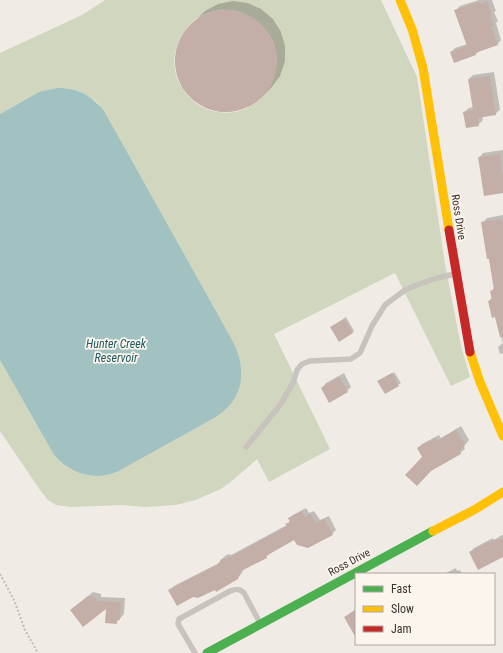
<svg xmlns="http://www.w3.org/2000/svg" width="503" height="653" font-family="'Roboto Condensed',sans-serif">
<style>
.green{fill:#d1d6bf;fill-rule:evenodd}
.water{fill:#a1c2c1}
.shadow{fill:#0003}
.building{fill:#c3afa7}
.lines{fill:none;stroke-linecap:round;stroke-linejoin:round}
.path{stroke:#c2bbb6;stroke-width:2;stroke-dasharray:2 2;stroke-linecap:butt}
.lane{stroke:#c9c3be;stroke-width:5.5}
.fast{stroke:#4caf50;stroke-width:9}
.slow{stroke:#ffc107;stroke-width:9}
.jam{stroke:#c62828;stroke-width:9}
.labels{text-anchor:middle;stroke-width:3.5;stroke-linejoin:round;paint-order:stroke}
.street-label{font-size:11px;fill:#3b302b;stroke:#fbf5ee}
.water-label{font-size:12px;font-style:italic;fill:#1f5a5e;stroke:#fbf5ee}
</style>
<rect width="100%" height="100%" fill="#f0ebe5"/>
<!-- green -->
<path class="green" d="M105 0H381L417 77 445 264 461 346 470 377 451 386 395 273 274 334 330 449 269 482 257 459 233 480 221 489 195 500 176 505 145 507 123 505 71 507 56 505 48 500 40 490 0 431V360L54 455C71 474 92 481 117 472L216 417C228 409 234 401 239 387L98 103C61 73 35 95 0 114V53L82 15ZM226 9 223 10C228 10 234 10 238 11 246 14 253 18 259 23 300 57 265 124 213 111 197 107 185 96 178 80 169 60 177 34 195 20 203 13 215 10 226 9Z"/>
<!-- water -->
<path class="water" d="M57 88C78 88 91 95 104 111L232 340C247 369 245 398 216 417L117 472C92 481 71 474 54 455L0 360V114L39 92Z"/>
<!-- shadow -->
<path class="shadow" d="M479 0H492L496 11 494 12 498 21 496 23 501 40 497 45 480 50 476 54 455 62 451 52 455 48 467 44 456 10 460 6Z
M233 1 248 3 261 9 273 19 281 32 285 46V61L280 76 271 88 262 97 250 106 235 111 220 112 206 108 193 100 183 89 177 75 175 60 178 45 185 31 205 11 218 4Z
M494 72 500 110 495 114 482 116 483 120 478 125 464 112 469 108 474 107 469 79 473 75Z
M503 150V192L479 158 483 153Z
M503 215V353L500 354 498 347 503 343 495 316 489 301 492 297 491 291 495 287 482 223 487 218Z
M346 317 354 331 353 332 333 326Z
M394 372 401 383 385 393 381 380Z
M344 373 351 387 347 391 322 388 326 383Z
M461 426 469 440 464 446 465 449 460 453 423 457 418 448 422 444 439 435 441 438Z
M306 508 309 513 314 511 320 520 329 516 336 530 332 534 308 547 295 539 270 553 266 557 244 569 241 574 237 579 215 588 170 590 174 586 221 562V560L225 556 229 554 230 555 233 554 287 525V524L290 521 289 519 293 515Z
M502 535H503V556L470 553 474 548 493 538 494 540Z
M456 568 457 571 460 570 462 574H444Z
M93 592 101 594V597L125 598 124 614 116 623 108 607 71 610Z
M356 609V625L346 617 350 613Z"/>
<!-- building -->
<path class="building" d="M487 1 492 16H490L494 26 491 27 498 45 475 53 476 55 454 63 450 52 467 46 454 10 480 2V4Z
M175 61a51 51 0 1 1 102 0a51 51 0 1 1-102 0Z
M490 76 496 115 478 118 479 126 466 128 463 112 473 110 468 79Z
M500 154 503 176V193L484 196 478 157Z
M501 219 502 222 503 221V337H500L495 317 492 318 488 301 492 300 490 291 494 290 489 259H487L481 222Z
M344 319 353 333 339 342 330 327Z
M392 373 399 386 385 394 377 381Z
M339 377 348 392 329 403 321 388Z
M456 430 465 445 460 451 461 454 431 471 417 486 405 475 422 457 417 448 435 438 437 441Z
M302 511 305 517 310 514 316 523 324 519 333 535 308 548 297 545 294 540 266 556 267 558 241 571 238 579 216 592 215 590 198 598 193 597 177 606 168 590 219 564 218 563 220 562V560L224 558 226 559 228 558 287 526 285 524 290 522 288 518Z
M497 539H503V557L478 570 469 552 489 542V543Z
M88 596 97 598V601L121 602 120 620 117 619V624L105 623 106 609 83 627 70 610Z
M356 610V638L344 617Z"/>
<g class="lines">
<!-- path -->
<path class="path" d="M0 574 14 600 25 630 38 653"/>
<!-- lane -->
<path class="lane" d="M246 447 280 405 293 383 297 370 302 364 310 361 351 359 360 353 372 326 385 305 405 290 422 283 437 278 455 274
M195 653 178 624 179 619 230 591C237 589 239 588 244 593L260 623"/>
<!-- fast -->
<path class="fast" d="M207 653 433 531"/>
<!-- slow -->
<path class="slow" d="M400 0 412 29 423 68 449 230
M470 352 480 382 503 436
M433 531 474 510 503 492"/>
<!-- jam -->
<path class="jam" d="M449 230 470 352"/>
</g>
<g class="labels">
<!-- street labels -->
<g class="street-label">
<text transform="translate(459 217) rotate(81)" y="4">Ross Drive</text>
<text transform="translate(349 562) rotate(-28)" y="4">Ross Drive</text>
</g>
<!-- water labels -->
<g class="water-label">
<text x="116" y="348">Hunter Creek<tspan x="116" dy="14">Reservoir</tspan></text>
</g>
</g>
<!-- legend -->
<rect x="355" y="573" width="140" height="72" fill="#fbf5ee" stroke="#aea6a0"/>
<rect x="363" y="586" width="20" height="6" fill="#4caf50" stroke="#aea6a0"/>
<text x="391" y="593" font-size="12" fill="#3b302b">Fast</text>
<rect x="363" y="606" width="20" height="6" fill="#ffc107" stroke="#aea6a0"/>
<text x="391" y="613" font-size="12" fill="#3b302b">Slow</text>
<rect x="363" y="626" width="20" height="6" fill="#c62828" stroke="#aea6a0"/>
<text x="391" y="633" font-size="12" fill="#3b302b">Jam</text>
</svg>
